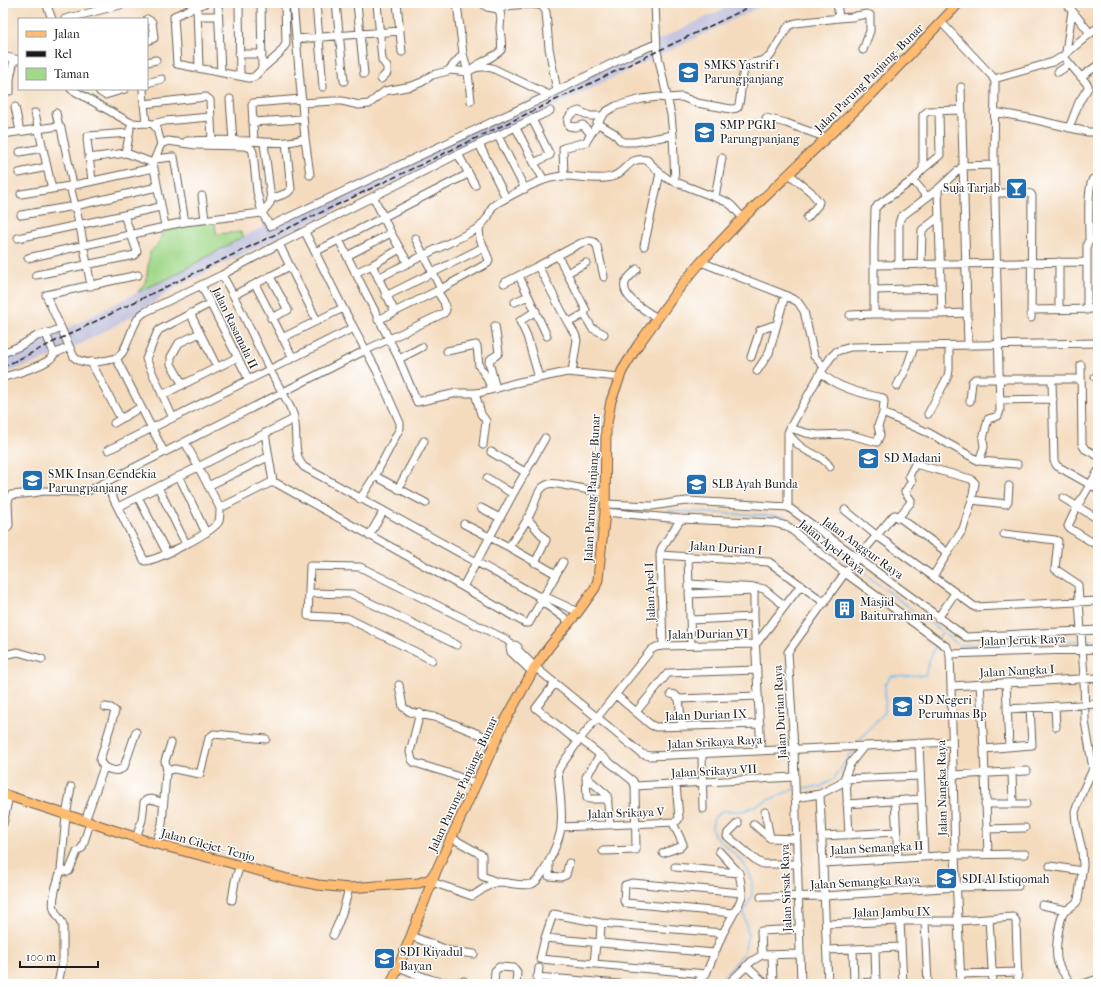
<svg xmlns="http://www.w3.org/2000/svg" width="1101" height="987" font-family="'IM FELL French Canon',serif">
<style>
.industrial{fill:#c1c2dd}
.green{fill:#a1d88a;stroke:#5e7a53}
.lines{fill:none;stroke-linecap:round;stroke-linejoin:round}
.stream{stroke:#78bdef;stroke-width:1.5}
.minor-casing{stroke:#685f55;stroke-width:9}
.major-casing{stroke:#685f55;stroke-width:11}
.minor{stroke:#fff;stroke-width:7}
.major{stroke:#febb71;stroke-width:9}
.rail{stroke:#1c1c1c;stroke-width:1.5;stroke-dasharray:6 3;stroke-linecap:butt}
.labels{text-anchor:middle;stroke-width:3;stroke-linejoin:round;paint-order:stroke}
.poi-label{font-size:12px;fill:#1c1c1c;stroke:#fff;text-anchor:start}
.street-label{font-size:12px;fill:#1c1c1c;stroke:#fff}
</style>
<rect width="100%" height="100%" fill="#fff"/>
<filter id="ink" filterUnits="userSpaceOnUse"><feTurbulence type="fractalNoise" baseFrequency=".025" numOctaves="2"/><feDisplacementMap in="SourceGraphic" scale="8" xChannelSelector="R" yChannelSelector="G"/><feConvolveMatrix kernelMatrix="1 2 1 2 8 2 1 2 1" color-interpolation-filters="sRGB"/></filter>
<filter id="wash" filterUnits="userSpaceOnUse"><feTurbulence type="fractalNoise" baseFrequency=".012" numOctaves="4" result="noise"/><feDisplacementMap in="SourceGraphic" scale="16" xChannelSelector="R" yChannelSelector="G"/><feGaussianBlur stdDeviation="0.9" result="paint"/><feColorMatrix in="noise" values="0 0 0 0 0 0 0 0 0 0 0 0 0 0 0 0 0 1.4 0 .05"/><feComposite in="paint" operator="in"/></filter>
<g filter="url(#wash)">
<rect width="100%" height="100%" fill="#f4dbbe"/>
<!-- industrial -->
<path class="industrial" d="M736 3H768L448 157 249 251 173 289 138 313 83 343 51 357 3 374V357L53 336 138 292 171 277 244 236Z"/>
<!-- green -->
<path class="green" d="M215 221 216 234 241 232 244 236 171 277 138 292 146 281 150 252 158 244 164 229Z"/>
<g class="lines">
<!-- stream -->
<path class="stream" d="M667 511 784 516 849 563
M854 566 959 645 1080 641
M939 637 942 632
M1084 641 1098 640
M856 744 885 712V685L891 676 925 675 931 655 937 643
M797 788 820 787 834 779 853 749
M717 984 744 953 748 934 744 913 752 894V879L743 862 714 835 712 827 714 818 722 811H743L794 789"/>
</g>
</g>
<g filter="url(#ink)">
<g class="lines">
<defs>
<path id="minor" d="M46 3 52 19
M205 3 174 16 177 64 249 78 254 77 262 69 279 54 286 44 285 3
M218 3 221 72
M239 3 240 76
M261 3 262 69
M293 3 305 138 310 175
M316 3 323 87
M336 3 344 81
M357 3 364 74
M377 3 382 60 387 67V73L381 79
M397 3 402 52
M457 3 463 54 468 72 471 101
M655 3 657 51 671 115 673 135 675 182
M837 3 839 18 852 17 866 14 870 15V31L863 50
M1066 3 1090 33
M197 7 199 68
M498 9C506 5 537 2 543 7L546 12 549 48 557 91
M198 16H218
M65 19 128 3
M147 19 152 22 154 38 147 41
M941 22 992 76 995 82 994 158 1000 411 998 416 988 419 983 439 984 447 979 461
M296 39 400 31
M1066 52 1072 11
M239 54H262
M3 56 19 60
M1063 56 1081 77 1098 65
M147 62 156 60
M474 67C479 64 500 53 501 50 503 44 500 34 500 28 500 21 503 15 498 9L487 7 482 3
M450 70 468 72C474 67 483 66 492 68L549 95
M1058 72 1070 64
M994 79 1053 62 1063 56 1098 27
M147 83 162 79
M961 87 968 346
M71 89 129 122C136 125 146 122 153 124L157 129 161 144 168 141 196 145 244 146 251 148 253 152 257 192 262 213 270 226 541 99 629 55 656 44
M99 89 100 92 105 95 125 89
M143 89 144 104
M10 91V79L14 59
M230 99 233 141
M302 103 334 101H342L359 105 369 104 385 91 412 86 422 82 432 75 448 71 463 54
M15 107 20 131
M939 111 940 155 923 169 913 180 878 205 875 209 874 247V314H942
M994 112 1028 118 1088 132H1098
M35 113 52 189
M56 113 59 126
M766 118 786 123 827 138
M532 119 550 155 534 163
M146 122 144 104 206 97 210 100 212 140
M253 122 303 119
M597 123 614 133 620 140 624 142H635L673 135
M153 124 165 121 210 117
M516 128 534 163 544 180
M1069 128 1079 102 1088 88V85L1081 77
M590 133 583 125 575 127 569 126C565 118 571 113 579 111L590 116H602
M3 134 59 126 61 128 73 185
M498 136 525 189
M187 141C208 140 229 140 249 141 267 142 287 145 305 138
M254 141 252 105 253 103 302 99
M161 144 153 163 165 226 185 222 262 213 270 203 271 199 264 143
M479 144 506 198
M20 152 43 148
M126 153 130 129
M458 154 475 185
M89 158 126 153 153 163
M155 159 172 157H174L185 222
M923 169V115L928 111 961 110
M19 173 47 167
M789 174 811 192 819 202 818 205 807 218
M564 176 563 148 586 142 602 116 607 111 616 106 642 99 658 97 667 98 682 97 697 103 731 109C734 109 736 109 738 107 741 103 741 76 745 67 753 60 763 64 771 55L787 28 790 25 796 23 839 18
M913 180 927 197
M92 181 87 139 88 136 129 133
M70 186 80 226 91 286
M938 189 942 314 967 313
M995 193H1027L1031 194 1032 196 1031 318
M21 194 70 186 153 168
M202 196 205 219
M715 197 722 158
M374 198 391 233 408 263
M271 199 287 193 291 189 286 142
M21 215 75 206 157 187
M305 232 343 308 377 371 400 423V428L375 476 360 499
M18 238 124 215
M415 238 441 289
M339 240 399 359 417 402 457 393H475L483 392 515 383 567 372 619 377
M1089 240H1098
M279 244 317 321
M644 246 660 173
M315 252 468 174
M347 256 391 233
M558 256 586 310 584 314 568 323
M28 258 160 228
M701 262 785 295 798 302 804 311 814 356 824 367
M1059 262V310
M372 265 395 312
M875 265 1087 262
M899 265V223L901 217 938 189 963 166 994 165
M921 265 922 230 939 217
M538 266 568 323 575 334 577 340 572 372
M637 269C634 273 627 278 625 283 621 298 647 311 657 318
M355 273 372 265 400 249
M567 273 586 263
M36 275 135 255 137 251 124 215 160 207
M222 275C240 305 253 337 269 368 276 383 287 398 293 414 299 430 291 454 304 467L538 596 541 601 570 622
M519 276 547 336
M270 277 288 310 271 318
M378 278 479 228
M504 283 538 266 581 243 589 241 594 242 597 246 604 277
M255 284 293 358
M201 285 249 380
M875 290 941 288
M234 295 290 266
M386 296 484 247
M515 302 528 296
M1032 310 1098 309
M1087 310V244L1089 240C1089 228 1087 186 1093 179H1098
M536 311 520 321 527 336 539 378
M190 313 217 367
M584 314 592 328 604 334
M850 315 874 314
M378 320 441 289 488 263 489 260 480 239 479 228 488 217 492 207 497 203C516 193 543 176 565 176 580 176 596 181 611 177 627 173 627 156 647 160L660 173 668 179 727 202 732 206 743 218
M495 326 499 352C497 357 490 357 489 362L496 389
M61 328 46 295 138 275
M282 338 343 308
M447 351 476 345 477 346 479 366 486 376 492 389
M3 353 20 346 37 336 52 332 61 328 74 357C80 363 89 363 97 362 103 361 110 360 116 358 129 353 130 320 145 312L222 275 279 244 458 154 550 111
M54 354 69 347
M751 357 760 330 777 324
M116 358 164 452
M399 359 422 347
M91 362 121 419
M1081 365 1082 444 1085 449 1098 456
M757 371 769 353 785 295
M821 372C833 387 864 394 883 398L884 401 883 413 929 433 979 461 1017 464
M3 377C13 375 44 365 50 359 53 357 54 354 53 351L46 334
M1095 377H1098
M1081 379H1052L1054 461 1057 466 1098 489
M183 385 171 364V357L179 343 200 333
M897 386 907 367 914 347
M475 393 481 414 486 421 483 445
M162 395 238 357
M1000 400 1053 399
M970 401 972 382 975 379H1052
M928 414 948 376 949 370V346
M173 418 146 359 157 333 159 330 211 303
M114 423 141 407
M790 428 806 433 818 435 847 434 877 442 880 435 878 426 883 413
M265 433 273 482
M788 433C793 440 798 445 804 449 814 455 824 457 830 467
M108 450 353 328
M491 452 525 472
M179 476 206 533
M375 476 426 503
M487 478 513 494
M106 484 144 560 145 561C158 560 214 532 219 521 220 517 220 512 220 508L185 442
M208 486 268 457
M158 487 186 544
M398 489 424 441
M138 497 167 553
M1063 498 1098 519
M605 504 652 506 678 502 688 501 788 507 966 637 1098 630
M118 507 294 419
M788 507V433L790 428 821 372 831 357 837 351 851 347 1098 343
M220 508 270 483H276L463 587 525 623H529L563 562
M481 508 500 518
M845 510 876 535 975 607 1098 601
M605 512 681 519 774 523 787 526 845 573 947 647 950 654 951 686 955 855 961 984
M527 518 546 540 535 563
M898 518 911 502V500L905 492 912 481 909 476 915 464 971 479 975 483 972 500
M464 524 509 547 556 574
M3 529 7 528 9 525 8 501 11 495 33 493 43 491 79 492 88 491 366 350 444 313 446 310 444 302 437 291
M1004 534 1055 540 1058 541 1055 569 1076 583 1078 585 1084 678 1085 721 1093 769 1081 795 1075 812 1076 824 1082 851 1083 865 1078 900 1076 903 1063 913C1059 925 1054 951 1058 963 1061 971 1067 978 1072 984
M369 536 383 512
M1095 544 1069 528 1068 526 1077 507 1098 471
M509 547C516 536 526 524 531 512 535 505 536 493 543 487 548 483 552 483 558 484L605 493
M660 555 769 562 825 603
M688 557 691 645
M933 576 963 529 972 500 1006 504 1008 501 1009 486
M689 584 760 588 764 589 785 606
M463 587 513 494 545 438
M754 587V617L761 751
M309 593 352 594 457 645
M689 594 754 591
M540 596H544L578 612
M938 618 955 593
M690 620 754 617
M663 646 660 555 661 549 681 519
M518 650 535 667 642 754 650 756 952 742
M513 653H516L518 650V647L515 645H512L510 647 511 652 532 672
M950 654 1098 649
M3 655 18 652 42 659
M432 660 347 618 308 616 310 566 360 567 507 640 512 645
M555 683 536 708 578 742
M1006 683 1009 747
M980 684 984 749 988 854
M399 685 403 707 410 712 439 718 496 741
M951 686 1098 678
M671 694 675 695 679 699 682 727
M616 695 651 725 656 727 760 724
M679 699 758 696
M1055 706 1056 727
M1007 709 1098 704
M636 712 668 673 757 670
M420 713 410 752 412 760 415 763 448 773 477 784
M580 739 633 781 635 786 636 850 603 851
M919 743 924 857
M984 749 1032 745 1030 707
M702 754 703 809
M600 755 586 777 587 798 589 799H608
M104 767 101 763 100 760 115 711 111 708 105 707
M167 771 165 761 171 743
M1012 772 1013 803
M953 775 1027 771
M586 777 607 795 610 825
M844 779 920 776
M846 779 849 835
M635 786 794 777
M820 794 828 984
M795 798 820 794 840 784 844 779 850 764 864 746
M895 801 898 858
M847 804 921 799
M985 804H1026
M765 812 770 838 796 839
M85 821 104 767C111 770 118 773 124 767L136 732
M738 823 728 833 727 836 757 861 763 864H798
M3 824 9 796
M754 824 770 838
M561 827 675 822 678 820 679 818 676 784
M986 829 1025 828
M823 836 896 832
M136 838 142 820 144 802C149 796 157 801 163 803
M452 838 482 855V876L497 882
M156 844 162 824 166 773 167 771 174 769 200 774 209 738 214 734 266 739
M663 853 680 847 683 844 673 823
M824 863 955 855 1025 854
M549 864V876L561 877 566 875 569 863
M1050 866 1082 871
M675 867 739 873
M61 870 66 816 71 787
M432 882 472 896C480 892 489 883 498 882 509 882 521 887 532 884 543 880 561 837 561 826 563 808 559 789 558 771L560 767 580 739 651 650 656 647 663 646 756 644 801 585
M761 897 825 896 957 887 1018 886
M232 900 235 881 240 865
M1042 905 1066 910
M733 913 626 903 624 901 625 885 632 883 742 893
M989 919 993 984
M900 921 903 984
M925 922 928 984
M826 924 900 921H959L1013 917 1016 921 1018 984
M333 935C341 920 345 905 349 888
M411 936 450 951 474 954
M545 938 714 953
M600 943 601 923
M875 948 876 984
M853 949 854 984
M827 950 901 947
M762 955 761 931 799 929
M772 955 773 984
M594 963 596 943
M746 966 766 984
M399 967C418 975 443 987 464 981
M706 974 540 959 545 938 553 914 601 923 723 933
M961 974 1018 972
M537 977 619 984
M854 983 876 982
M58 984 63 959V926C62 919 56 916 54 909 51 897 58 881 61 870L67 872 69 871 77 852 82 848 90 823
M494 984 495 971 499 967 514 968 517 972 516 984
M537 984 539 968
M695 984 706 974 723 933 739 904 742 896 741 884 739 873 719 851
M728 984 752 961 762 955 799 954
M801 984 794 749 788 652 845 573 894 515H896L948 553
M1083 984 1098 979"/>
<path id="major" d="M3 794 156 844 227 862 288 879 318 885 349 888 419 883 430 879 434 873
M391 984 411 936 437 869 504 723 535 667 549 647 578 612 595 588 598 580 599 569 605 512 606 429 611 401 622 371 638 345 680 287 701 262 743 218 874 92 959 3"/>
</defs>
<!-- minor casing -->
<use href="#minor" class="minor-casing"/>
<!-- major casing -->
<use href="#major" class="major-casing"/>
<!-- minor -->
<use href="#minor" class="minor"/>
<!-- major -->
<use href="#major" class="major"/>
<!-- rail -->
<path class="rail" d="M3 367 153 293 758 3"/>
</g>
</g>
<!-- icons -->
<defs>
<symbol id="school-square" viewBox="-11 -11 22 22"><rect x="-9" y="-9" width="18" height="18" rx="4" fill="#1f6fb2" stroke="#fff"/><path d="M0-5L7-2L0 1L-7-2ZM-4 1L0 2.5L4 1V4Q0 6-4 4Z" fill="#fff"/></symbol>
<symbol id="bar-square" viewBox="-11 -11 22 22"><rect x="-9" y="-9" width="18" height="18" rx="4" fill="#1f6fb2" stroke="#fff"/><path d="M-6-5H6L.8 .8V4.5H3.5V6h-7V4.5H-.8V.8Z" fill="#fff"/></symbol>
<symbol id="building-square" viewBox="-11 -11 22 22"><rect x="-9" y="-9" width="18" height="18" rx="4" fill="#1f6fb2" stroke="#fff"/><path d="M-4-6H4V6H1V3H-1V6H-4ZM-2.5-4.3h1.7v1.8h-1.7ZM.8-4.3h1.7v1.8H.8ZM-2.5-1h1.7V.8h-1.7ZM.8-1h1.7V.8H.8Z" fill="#fff"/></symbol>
</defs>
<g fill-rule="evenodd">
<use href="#school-square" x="676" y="60" width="25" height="25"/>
<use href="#school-square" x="692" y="120" width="25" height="25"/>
<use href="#bar-square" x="1004" y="176" width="25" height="25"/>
<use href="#school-square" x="856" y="446" width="25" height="25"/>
<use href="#school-square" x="20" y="468" width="25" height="25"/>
<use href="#school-square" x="684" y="472" width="25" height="25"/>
<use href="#building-square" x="832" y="596" width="25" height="25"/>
<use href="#school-square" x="890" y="694" width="25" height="25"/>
<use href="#school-square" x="934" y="866" width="25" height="25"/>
<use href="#school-square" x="372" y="946" width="25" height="25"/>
</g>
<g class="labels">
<!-- poi labels -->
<g class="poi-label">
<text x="704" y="69">SMKS Yastrif 1<tspan x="704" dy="14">Parungpanjang</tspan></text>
<text x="720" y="129">SMP PGRI<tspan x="720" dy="14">Parungpanjang</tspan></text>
<text x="1000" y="192" text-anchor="end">Suja Tarjab</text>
<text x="884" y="462">SD Madani</text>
<text x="48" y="478">SMK Insan Cendekia<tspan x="48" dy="14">Parungpanjang</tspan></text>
<text x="712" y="488">SLB Ayah Bunda</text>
<text x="860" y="606">Masjid<tspan x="860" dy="14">Baiturrahman</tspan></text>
<text x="918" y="704">SD Negeri<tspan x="918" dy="14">Perumnas Bp</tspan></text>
<text x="962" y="883">SDI Al Istiqomah</text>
<text x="400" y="956">SDI Riyadul<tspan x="400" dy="14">Bayan</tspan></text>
</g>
<!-- street labels -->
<g class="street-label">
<text transform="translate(869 78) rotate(-45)" y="4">Jalan Parung Panjang–Bunar</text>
<text transform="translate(235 328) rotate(64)" y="4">Jalan Rasamala II</text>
<text transform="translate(592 488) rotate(-87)" y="4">Jalan Parung Panjang–Bunar</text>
<text transform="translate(832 547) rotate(38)" y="4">Jalan Apel Raya</text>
<text transform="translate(726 548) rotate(4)" y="4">Jalan Durian I</text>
<text transform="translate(863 548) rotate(36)" y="4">Jalan Anggur Raya</text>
<text transform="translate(650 592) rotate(-92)" y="4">Jalan Apel I</text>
<text transform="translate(708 634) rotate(-1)" y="4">Jalan Durian VI</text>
<text transform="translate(1023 640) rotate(-2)" y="4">Jalan Jeruk Raya</text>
<text transform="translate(1017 671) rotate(-3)" y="4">Jalan Nangka I</text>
<text transform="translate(780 712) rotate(-93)" y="4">Jalan Durian Raya</text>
<text transform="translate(706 715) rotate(-2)" y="4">Jalan Durian IX</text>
<text transform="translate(715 742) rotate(-3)" y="4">Jalan Srikaya Raya</text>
<text transform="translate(714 771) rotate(-3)" y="4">Jalan Srikaya VII</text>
<text transform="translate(463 784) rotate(-65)" y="4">Jalan Parung Panjang–Bunar</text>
<text transform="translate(942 788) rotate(-91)" y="4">Jalan Nangka Raya</text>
<text transform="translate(626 813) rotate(-2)" y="4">Jalan Srikaya V</text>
<text transform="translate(208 845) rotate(15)" y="4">Jalan Cilejet–Tenjo</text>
<text transform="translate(877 848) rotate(-3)" y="4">Jalan Semangka II</text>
<text transform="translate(865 882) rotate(-3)" y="4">Jalan Semangka Raya</text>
<text transform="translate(786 888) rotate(-92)" y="4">Jalan Sirsak Raya</text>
<text transform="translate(892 912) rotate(-1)" y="4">Jalan Jambu IX</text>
</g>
</g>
<!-- margin -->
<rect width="1101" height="987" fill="none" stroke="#fff" stroke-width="16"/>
<!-- legend -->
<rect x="18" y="18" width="130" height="72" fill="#ffffff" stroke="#a4a4a4"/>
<rect x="26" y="31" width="20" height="6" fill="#febb71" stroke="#a4a4a4"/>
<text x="54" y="38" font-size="12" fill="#1c1c1c">Jalan</text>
<rect x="26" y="51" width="20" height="6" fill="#1c1c1c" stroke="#a4a4a4"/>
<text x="54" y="58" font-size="12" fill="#1c1c1c">Rel</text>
<rect x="26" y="68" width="20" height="12" fill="#a1d88a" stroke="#a4a4a4"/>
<text x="54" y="78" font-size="12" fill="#1c1c1c">Taman</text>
<!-- scale -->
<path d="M20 961v6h78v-6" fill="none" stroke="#1c1c1c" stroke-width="2"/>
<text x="26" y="961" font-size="12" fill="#1c1c1c" stroke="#ffffff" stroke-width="3" paint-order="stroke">100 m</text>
</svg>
